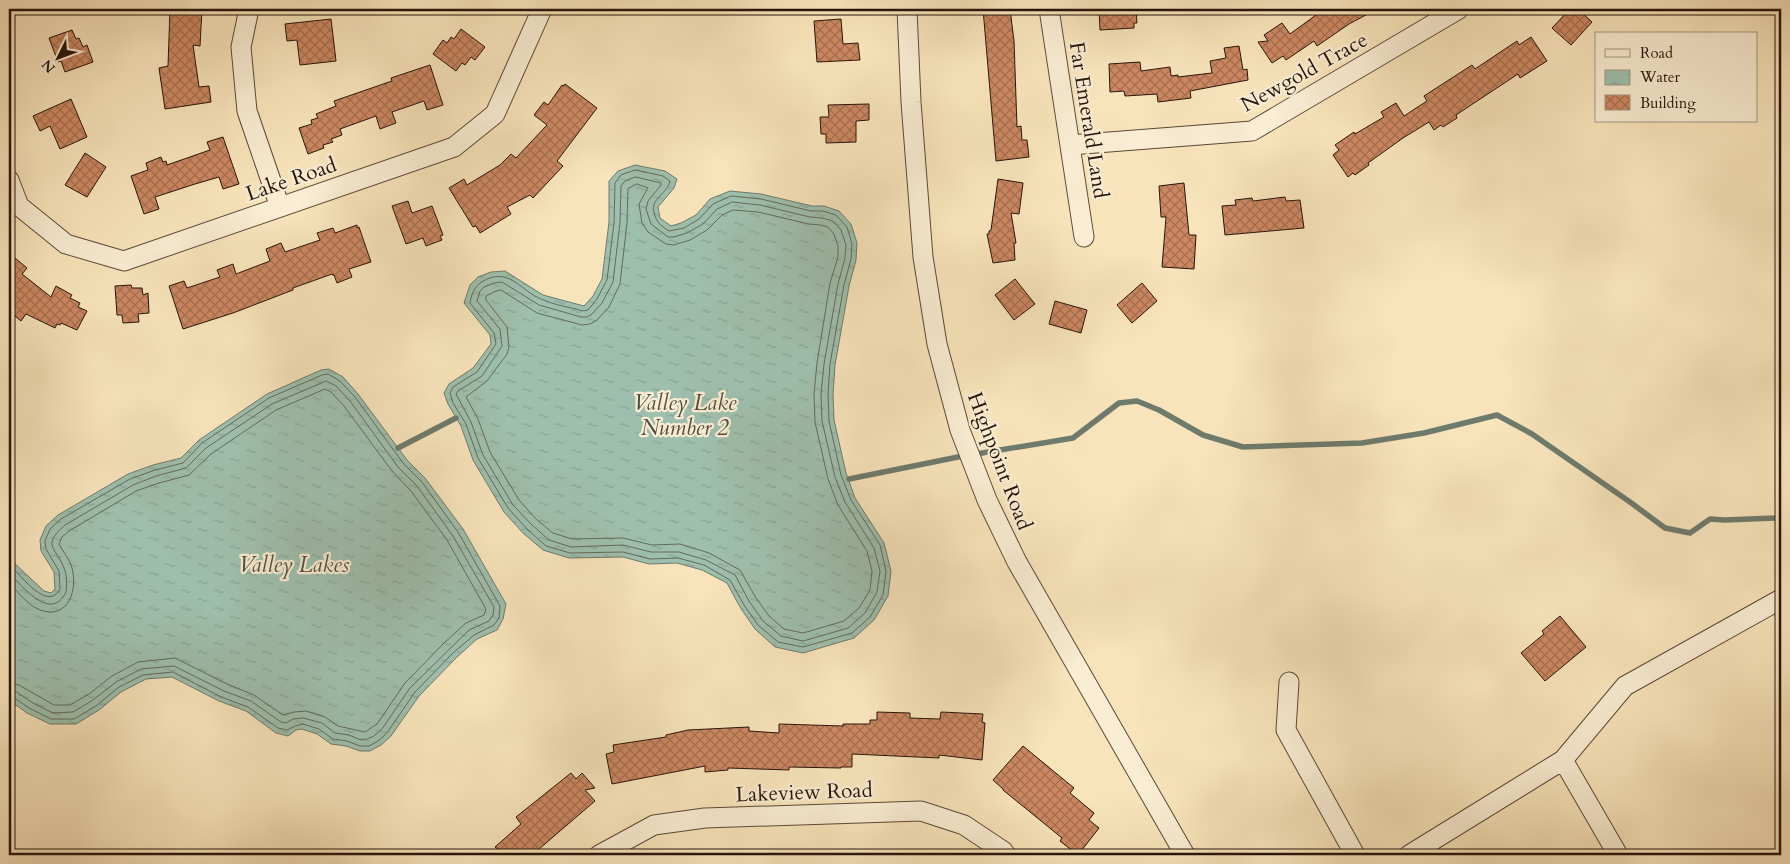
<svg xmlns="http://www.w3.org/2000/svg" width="1790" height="864" font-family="Cardo,serif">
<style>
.water{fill:url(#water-ripples);stroke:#6e7b6c}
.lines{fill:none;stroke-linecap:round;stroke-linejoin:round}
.shore{stroke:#626a5c;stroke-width:1}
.stream{stroke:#6e7b6c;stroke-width:5.5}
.building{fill:url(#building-cross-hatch);stroke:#27140a}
.minor-casing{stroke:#5b4836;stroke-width:21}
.minor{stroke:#faedd3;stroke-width:19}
.labels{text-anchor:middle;stroke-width:4.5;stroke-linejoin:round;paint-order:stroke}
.street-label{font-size:21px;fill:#27140a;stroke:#faedd3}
.water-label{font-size:22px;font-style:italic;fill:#515043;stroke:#faedd3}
</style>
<defs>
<pattern id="water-ripples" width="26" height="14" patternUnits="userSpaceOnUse" patternTransform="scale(1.25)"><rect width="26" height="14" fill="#9ebfad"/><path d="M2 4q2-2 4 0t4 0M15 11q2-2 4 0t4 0" fill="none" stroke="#88a394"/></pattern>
<pattern id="building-cross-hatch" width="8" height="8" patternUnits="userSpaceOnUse" patternTransform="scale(1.25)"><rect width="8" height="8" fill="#cc8862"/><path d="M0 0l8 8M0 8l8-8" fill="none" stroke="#a66e4f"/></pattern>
</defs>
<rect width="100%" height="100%" fill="#f8e4bb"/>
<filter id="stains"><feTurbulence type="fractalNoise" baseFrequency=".004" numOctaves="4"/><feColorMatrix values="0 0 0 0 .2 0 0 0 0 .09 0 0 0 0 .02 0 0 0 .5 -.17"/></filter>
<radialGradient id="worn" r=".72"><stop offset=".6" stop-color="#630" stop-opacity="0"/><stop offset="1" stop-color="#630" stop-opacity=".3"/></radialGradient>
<!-- water -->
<path class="water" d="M635 165 665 171 677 179 674 188 658 207 660 218 671 226 681 223 696 215 710 199 730 191 761 194 812 206H824L839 211 851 224 857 243 856 260 849 286 835 365 833 394 834 420 846 473 855 498 884 543 891 571 888 596 874 620 854 638 803 653 775 647 755 629 740 607 727 583 702 570 677 563 649 564 623 557 569 558 543 550 523 533 504 512 473 460 461 426 448 404 444 393 449 384 473 368 491 344 490 335 464 303 470 285 478 277 491 272 505 271 543 295 584 306 593 296 602 279 609 222V181L618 171Z
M329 369 343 377 358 394 407 460 425 478 463 529 506 604 503 619 497 630 477 639 457 657 419 696 391 736 381 745 370 751H360L346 746 331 744 317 734 302 729 296 730 288 736 276 733 246 711 219 701 172 677 146 679 121 692 99 710 76 724H50L27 713 9 700V640L11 638 9 629V561H12L44 591 51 593 55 589 54 572 41 551 40 540 46 526 58 515 128 474 153 465 181 458 199 440 267 394 321 370Z"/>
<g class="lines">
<!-- shore -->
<path class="shore" d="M636 170 663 176 670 181C668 193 650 199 654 212 656 222 661 226 669 231L684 228 699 219 713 204 731 196 761 199 811 211H823L836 215 847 227 852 244 851 259 844 285 830 364 828 394 829 421 841 475 851 500 880 545 886 571 883 595 870 617 852 633 803 647 778 642 758 625 744 605 730 580 704 565 678 558 650 559 623 552 570 553 546 546 527 529 508 508 478 458 466 424 453 403 450 393 453 387 477 372 496 344 494 333 470 303C472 291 476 284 487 279 511 269 521 291 541 299 554 305 569 307 583 311L588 310 597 299 607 280 614 223 615 183 621 175Z
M636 177 661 183V185L648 201 646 209 651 224 668 237H674L687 233 703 224 717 209 732 202 760 205 810 217 822 218 833 221 841 230 846 245 845 258 838 284 824 364 821 394 822 421 835 477 845 502 874 548 880 571 877 592 865 613 848 628 803 641 781 636 763 621 749 601 735 575 706 560 679 552H651L623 545 571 547 549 540 531 524 513 505 483 455 471 422 456 394 458 391 482 376 502 346 500 329 477 301 480 291 484 287 494 283 502 282 539 305 581 317H587L592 314 602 303 613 282 620 223 621 186 625 181Z
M637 184 648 188 639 204 642 223 648 232 666 244 674 245 690 240 707 230 722 215 733 210 758 212 809 224 821 225 828 227 834 234 838 246V257L830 283 817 363 814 394 815 422 828 479 838 505 867 551 872 571 870 590 859 608 844 621 803 633 784 629 769 616 756 598 740 570 709 553 680 544 652 545 623 538 572 539 553 533 536 519 519 500 490 452 478 419 466 397 487 381 507 354 509 347 507 327 486 300V296L496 291 501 290 537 313 582 325 590 324 597 320 609 307 620 284 627 223 628 189Z
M9 566 12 567C22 577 48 612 60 589L59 571 46 549 45 541 50 529 61 519 130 479 155 470 183 463 202 443 269 398 322 375 328 374 340 381 355 397 403 463 422 482 458 532 500 606 499 618 494 625 474 635 453 653 415 692 387 733 378 741 369 746H360L347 741 333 739 319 729 303 724 295 726 287 730 278 728 248 707 221 697 173 672 143 675 119 687 96 706 74 719H51L29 708 13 697H9
M9 573C22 586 51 623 66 592 67 585 67 575 64 568 56 547 41 546 65 525L133 485 156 476 186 468 206 448 272 404 326 381 336 386 350 401 398 467 417 486 453 536 494 607 493 615 489 621 469 630 410 688 382 729 374 736 367 739 361 740 349 735 335 733 322 723 303 718 293 719 286 723 281 722 251 701 224 691 174 666 141 669 116 682 93 700 73 712 53 713 33 703 15 691 9 690
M9 583C17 591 25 601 34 607 64 624 79 595 72 568 70 560 63 552 59 544L62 537 69 531 136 491 159 483 189 475 211 454 276 410 325 389 331 392 344 406 392 471 411 491 447 540 486 609 484 615 466 623 444 643 405 683 377 724 365 732 338 726 325 717 306 711 294 712 283 715 254 695 227 684 175 658 138 662 112 676 89 694 70 705H54L19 685 9 683"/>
<!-- stream -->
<path class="stream" d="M398 448 456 418
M849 479 958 457 1073 438 1119 403 1137 401 1159 410 1203 435 1243 447 1362 443 1424 433 1497 415 1532 434 1630 502 1665 528 1690 533 1710 519 1725 520 1775 518 1781 515"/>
</g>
<!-- building -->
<path class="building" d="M170 9H202L200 46 193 45 199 87 209 86 211 102 165 109 159 68 168 66Z
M983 9H1010L1014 41 1017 127 1021 126 1022 140H1027L1029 157 996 161Z
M1099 9H1136L1137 23H1134V28L1100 30Z
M1312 9H1377L1349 24 1317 46 1314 41 1286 60 1283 56 1272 63 1258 42 1268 41 1264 35 1282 23 1290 34 1316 15Z
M1570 9H1578L1592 22 1571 45 1552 28Z
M331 19 336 61 300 65 297 40 287 41 285 24Z
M841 19 843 44 858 43 860 60 817 62 814 21Z
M461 29 485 47 475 60 471 57 465 65 462 63 456 71 433 54 443 40 447 43 451 37 454 39Z
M72 30 76 39 79 38 83 47 87 45 93 62 65 72 61 61 58 62 49 38Z
M1531 37 1547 61 1520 78 1518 74 1456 115 1457 118 1443 127 1441 125 1434 130 1429 122 1403 138 1368 163 1369 165 1355 175 1353 173 1348 177 1333 155 1339 150 1335 145 1354 132 1355 134 1384 117 1381 112 1396 103 1404 116 1427 101 1424 96 1472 65 1475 69 1517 41 1519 45Z
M1239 46 1243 70 1247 69 1248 80 1190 91 1191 98 1158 102 1157 94 1125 96 1124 91 1110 92 1109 64 1140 62 1141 71 1170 67 1171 76 1178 75V77L1212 73 1210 61 1226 58 1224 48Z
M430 65 443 105 427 110 424 101 392 112 396 123 380 129 376 116 340 129 342 135 331 139 333 142 323 145 324 148 308 154 299 128 312 124 311 120 318 118 316 114 336 106 334 101 392 81 391 78Z
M565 84 597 108 557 161 563 166 533 198 530 195 507 207 511 214 480 233 476 226 473 227 449 188 464 179 467 185 500 165 511 154 516 158 547 125 534 115 544 102 548 105 562 85 563 86Z
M71 99 87 137 60 149 50 126 40 131 33 116Z
M869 104V120L856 121V142L826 143V134H821L820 117H829L828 105Z
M223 137 239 184 223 189 219 177 195 184 155 197 159 209 144 214 131 176 148 170 146 163 161 157 163 162 166 161 167 165 210 150 207 142Z
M85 153 106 167 87 197 65 185Z
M998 179 1023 183 1019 214 1011 213 1016 243H1014L1015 260 993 263 987 234H989V231L991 230Z
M1184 183 1189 235H1196L1194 269 1162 267 1166 217H1161L1159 186Z
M1285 197 1286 201 1300 200 1304 228 1225 235 1222 206 1236 205 1235 200 1252 198 1253 201Z
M408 201 412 213 432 206 443 235 440 236 442 240 426 246 423 238 406 244 392 206Z
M357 225V228L359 227 371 262 349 269 352 277 337 283 334 275H332V274L293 288V290L233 313 183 329 169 286 184 281 187 288 220 277 217 270 233 264 236 274 270 261 266 249 281 243 285 252 320 240 317 233 333 228 335 233Z
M9 253 27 268 22 274 51 297 56 286 72 295 70 298 80 303 78 307 87 311 77 330 61 323 60 325 57 324 55 328 26 314 21 321 9 311Z
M1015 279 1035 304 1014 320 995 295Z
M1142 283 1157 301 1132 323 1117 305Z
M131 285 132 288H142L143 295 148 293 149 313 138 314 139 322 123 323 122 315H117L115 286Z
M1055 301 1087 310 1081 333 1049 324Z
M1560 616 1586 647 1545 681 1521 653 1544 634 1542 631Z
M877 712 910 713V718L940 719 941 712 983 714 982 722 985 723 982 760 939 755V758L852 754V767H841V768L789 767V770L728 768V770L705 772V766L612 784 606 754 614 752 613 745 666 737V735L688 730 749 727V731L779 733V724L843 726V724H870V720H877Z
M1023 746 1074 788 1070 793 1094 813 1089 820 1099 828 1078 855 1060 841 1062 838 1003 790V789L993 780Z
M571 773 576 779 582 773 595 788 585 790 595 801 532 855H506L495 847 521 824 516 817Z"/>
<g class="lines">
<defs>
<path id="minor" d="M249 9 241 47 247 111 280 207
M907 9 911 102 923 257 937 344 960 430 987 500 1017 562 1185 855
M1049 9 1084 237
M1070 145 1252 131 1459 9
M9 180 19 206 66 244 124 261 454 147 495 114 542 9
M1289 682 1286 730 1355 855
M1563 760 1618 855
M599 855 654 825 705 818 921 811 964 825 1003 851 1006 855
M1409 855 1563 760 1625 686 1781 599"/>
</defs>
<!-- minor casing -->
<use href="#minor" class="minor-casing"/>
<!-- minor -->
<use href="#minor" class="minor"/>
</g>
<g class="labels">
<!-- street labels -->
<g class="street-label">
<text transform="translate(1304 72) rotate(-29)" y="7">Newgold Trace</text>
<text transform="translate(1089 120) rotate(81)" y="7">Far Emerald Land</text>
<text transform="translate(291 179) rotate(-19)" y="7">Lake Road</text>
<text transform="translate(1000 461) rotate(69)" y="7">Highpoint Road</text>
<text transform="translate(804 792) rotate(-2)" y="7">Lakeview Road</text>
</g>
<!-- water labels -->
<g class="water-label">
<text x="685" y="410">Valley Lake<tspan x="685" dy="25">Number 2</tspan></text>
<text x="294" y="572">Valley Lakes</text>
</g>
</g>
<!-- margin -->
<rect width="1790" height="864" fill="none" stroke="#f8e4bb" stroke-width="30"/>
<rect x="10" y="10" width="1770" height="844" fill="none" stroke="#27140a" stroke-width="2.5"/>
<rect x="15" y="15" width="1760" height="834" fill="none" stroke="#27140a"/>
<!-- legend -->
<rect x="1595" y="32" width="162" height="90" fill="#faedd3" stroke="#a69683"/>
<rect x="1605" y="49" width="25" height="8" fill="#faedd3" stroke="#a69683"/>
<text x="1640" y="58" font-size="15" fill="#27140a">Road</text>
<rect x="1605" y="70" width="25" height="15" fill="url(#water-ripples)" stroke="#a69683"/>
<text x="1640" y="82" font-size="15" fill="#27140a">Water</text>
<rect x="1605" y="95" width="25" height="15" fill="url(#building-cross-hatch)" stroke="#a69683"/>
<text x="1640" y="108" font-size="15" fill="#27140a">Building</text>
<!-- north arrow -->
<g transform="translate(58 58) rotate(228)" stroke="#faedd3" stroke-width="4" paint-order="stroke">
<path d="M0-4L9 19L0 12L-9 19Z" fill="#27140a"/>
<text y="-8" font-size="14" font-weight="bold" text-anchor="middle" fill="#27140a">N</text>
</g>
<rect width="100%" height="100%" filter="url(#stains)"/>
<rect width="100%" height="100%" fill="url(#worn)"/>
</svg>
